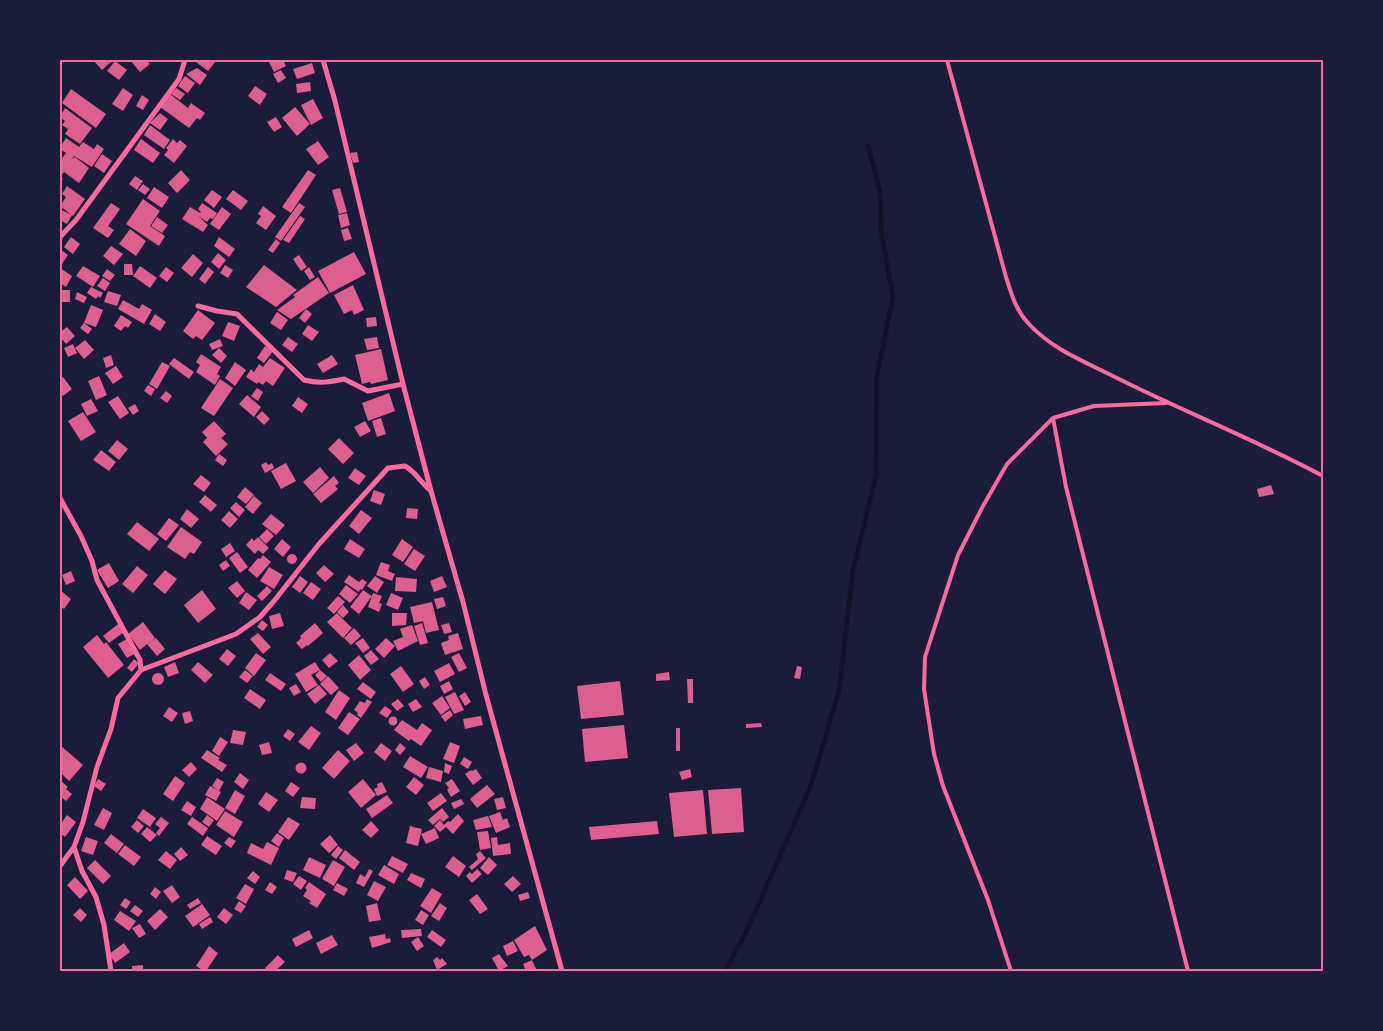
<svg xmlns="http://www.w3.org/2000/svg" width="1383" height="1031" font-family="Mulish,sans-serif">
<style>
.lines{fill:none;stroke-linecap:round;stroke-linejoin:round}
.stream{stroke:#12122b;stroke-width:4.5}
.building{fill:#dd5f8e}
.service{stroke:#ff6b9d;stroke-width:4}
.minor{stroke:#ff6b9d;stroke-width:5}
.neatline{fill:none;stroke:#ff6b9d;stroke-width:2}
</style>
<rect width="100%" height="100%" fill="#1b1b3a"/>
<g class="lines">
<!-- stream -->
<path class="stream" d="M725 971 748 928 811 785 839 691 853 570 876 476 877 375 893 297 881 231 880 192 868 146"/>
</g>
<!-- building -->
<path class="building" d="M93 60H113L102 70Z
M130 60H146L150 64 140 72Z
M198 60H213L215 62 208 71 196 62Z
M268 60H283L286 66 274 72Z
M115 61 127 70 119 80 107 71Z
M312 63 315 73 297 79 293 69Z
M197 68 207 75 200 85 186 74Z
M281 70 286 78 278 83 273 74Z
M185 76 195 83 188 93 178 86Z
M310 82 311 91 297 93 296 84Z
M255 86 267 94 260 105 248 96Z
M123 88 133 95 123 111 112 104Z
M176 88 185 94 180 100 171 94Z
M71 89 106 114 96 128 62 103Z
M170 94 188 108 191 103 205 113 200 120 197 118 189 128 160 107Z
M142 95 149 100 143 110 136 106Z
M313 99 323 118 311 125 301 105Z
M295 107 310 124 297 136 282 118Z
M65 108 92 128 80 144 65 134 68 129 62 125 65 121 60 117Z
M160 113 168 119 160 130 150 123Z
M276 117 282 127 274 132 267 122Z
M150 125 170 140 164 149 144 135Z
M66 138 79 147 83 142 94 149 97 144 104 149 92 167 74 156 72 159 75 157 89 168 79 183 64 172 60 177 63 179 60 183V161L66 153 60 149V147Z
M141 139 160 153 153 163 134 150Z
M173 139 177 143 180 140 187 146 174 163 164 155 168 150 166 148Z
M318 141 329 157 318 165 306 149Z
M357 152 359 162 353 163 350 153Z
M102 154 112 161 104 173 94 166Z
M181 170 190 180 177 193 168 183Z
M308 170 316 175 291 213 282 207Z
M135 176 143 181 137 190 129 184Z
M143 184 150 189 145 195 138 190Z
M67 186 85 199 73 216 60 206 66 197 62 194Z
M154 187 169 197 162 208 147 198Z
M340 188 347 212 339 214 332 190Z
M212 190 222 197 214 208 204 200Z
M233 190 248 201 241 210 226 199Z
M143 199 160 211 150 226 165 236 159 246 126 224Z
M111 203 120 209 108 226 114 230 108 238 93 228Z
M202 203 217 213 213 219 210 218 207 222 198 216 208 225 203 232 182 219 190 207 200 213 201 212 198 209Z
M299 203 305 207 281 241 275 237Z
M263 206 276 216 266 230 256 223 261 216 258 214Z
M222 207 231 214 219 230 210 224Z
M62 210 72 215 67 224 60 220V213Z
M347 213 350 225 341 228 338 215Z
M300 216 305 219 289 243 283 240Z
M157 217 168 225 162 233 151 226Z
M348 228 352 239 344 241 341 230Z
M130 229 146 241 136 256 119 244Z
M71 237 80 244 73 254 64 247Z
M219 237 235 249 229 257 214 246Z
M276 239 280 243 273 253 268 250Z
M111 246 123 254 114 265 103 256Z
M60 249 68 255 60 267Z
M354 252 366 274 330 293 318 271Z
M218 253 226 260 219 269 211 262Z
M193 254 203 263 192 277 181 268Z
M299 255 307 267 301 271 293 259Z
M124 264H132L133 275H124Z
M225 265 233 270 228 278 220 273Z
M264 265 297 290 276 307 246 287Z
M83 266 100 276 93 287 76 276Z
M140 266 157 278 150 288 133 276Z
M166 267 174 273 167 282 159 276Z
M208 267 214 272 205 284 199 279Z
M309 267 315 277 310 280 304 271Z
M60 268 72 276 66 287 60 283Z
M107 269 115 275 110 281 102 276Z
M318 277 329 293 291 319 277 310 295 297 293 295Z
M103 278 110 283 105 291 97 286Z
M353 285 364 310 354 315 352 310 344 314 334 295Z
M91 287 103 293 100 298 98 296 96 299 87 293Z
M60 290H70V302H60Z
M108 291 121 295 117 306 104 302Z
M77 292 87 297 84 303 75 299Z
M123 300 139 309 142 304 152 310 144 324 118 309Z
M91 305 103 310 96 327 84 323Z
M306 309 312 314 305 323 299 318Z
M198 310 215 323 202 340 196 336 193 339 183 331Z
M277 312 288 320 281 330 270 323Z
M155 314 166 322 160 331 149 324Z
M121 315 132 322 128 328 125 326 121 331 114 326Z
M376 317 377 326 367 327 366 318Z
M228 322 240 326 234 341 222 336Z
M84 323 92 329 88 334 80 328Z
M308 325 319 332 312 341 302 334Z
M67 327 75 336 66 344 60 337V332Z
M288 337 298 344 292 352 282 345Z
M377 337 379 348 367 350 364 339Z
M220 339 223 346 212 350 209 344Z
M85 340 94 350 84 359 75 348Z
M73 344 77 353 68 357 64 348Z
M265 346 273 351 264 363 257 358Z
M219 348 227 356 221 363 212 355Z
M381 349 388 380 371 384 370 382 362 384 355 355Z
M201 354 221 367 217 374 220 376 215 385 196 372 200 365 196 362Z
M111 355 114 365 106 368 103 358Z
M332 355 338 364 323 373 317 364Z
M174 358 194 372 189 379 169 364Z
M270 358 285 368 273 386 266 381 263 385 258 382 257 384 246 377 251 369 254 372 259 364 263 367Z
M162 362 170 366 157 389 149 384Z
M235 362 246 370 235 386 225 378Z
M116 366 123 377 113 384 105 373Z
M99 376 107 395 96 400 88 381Z
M63 377 72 389 63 396 60 392V379Z
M220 379 233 388 214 416 201 408Z
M148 385 155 389 151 396 144 391Z
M257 388 263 392 258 401 251 396Z
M166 391 172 396 167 403 160 398Z
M389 393 395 411 368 421 362 403Z
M247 395 261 407 254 417 239 404Z
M118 396 129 413 120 419 108 402Z
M298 397 308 404 302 413 292 406Z
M91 399 98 411 87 416 81 404Z
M135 404 139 411 133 415 128 408Z
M262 411 270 419 264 425 256 417Z
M83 412 96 432 81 441 68 421Z
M381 418 386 434 377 437 372 421Z
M214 421 226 434 221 438 228 444 216 456 203 442 207 438 202 432Z
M365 421 371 431 360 437 354 427Z
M339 438 354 453 343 464 328 449Z
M117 440 128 449 119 460 108 451Z
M101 450 116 462 109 471 93 460Z
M219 454 227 460 223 466 215 460Z
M266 462 268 465 272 463 274 468 265 473 261 465Z
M286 463 296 481 281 489 271 471Z
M320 467 329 478 313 493 303 482Z
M355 468 366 476 359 485 348 478Z
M201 475 211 483 204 492 193 484Z
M334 476 339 483 335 486 338 489 321 503 313 494Z
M1271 485 1274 494 1259 497 1257 489Z
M245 487 254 495 246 504 237 497Z
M374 490 385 494 381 505 370 501Z
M205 495 217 505 211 512 199 502Z
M254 496 262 503 253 514 245 507Z
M236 502 245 510 239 517 230 508Z
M407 508 418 509 417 519 406 518Z
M187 509 199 519 191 528 180 519Z
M361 510 372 518 359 534 349 526Z
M229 511 238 519 230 528 221 520Z
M271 514 285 525 276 535 262 524Z
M169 518 179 525 166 541 157 534Z
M137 522 159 539 149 551 127 534Z
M181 527 202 542 194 554 190 552 185 559 167 547Z
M267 529 274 536 266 544 259 537Z
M258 537 269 548 263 554 258 550 255 554 246 545 252 538 254 541Z
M282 539 291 547 283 557 274 549Z
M350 539 365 549 359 558 344 549Z
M402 539 413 547 403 562 392 555Z
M230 543 235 551 226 557 221 549Z
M414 549 425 556 415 571 404 564Z
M237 552 248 567 240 573 229 558Z
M287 559a5 5 0 1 1 10 0a5 5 0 1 1-10 0Z
M263 555 271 562 257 578 248 570 258 558 260 559Z
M226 560 230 566 223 571 219 565Z
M381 562 390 565 388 571 395 574 392 581 376 575Z
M109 563 119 581 108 588 97 570Z
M324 565 334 574 325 582 316 573Z
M137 566 148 575 133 593 122 584Z
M269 567 283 575 274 589 260 581Z
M165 570 177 579 165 594 153 584Z
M71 571 75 581 66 585 62 575Z
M349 575 359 582 362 579 367 582 362 590 360 589 359 592 344 582Z
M300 576 308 582 300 593 292 587Z
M375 576 384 582 377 593 367 586Z
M442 576 447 587 434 592 430 581Z
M396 577 417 579 416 592 395 591Z
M237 581 245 591 237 598 228 588Z
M311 582 321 589 313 600 303 593Z
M346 585 358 594 350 603 339 594Z
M267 586 272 591 262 601 257 596Z
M60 590 71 599 64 609 60 606Z
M202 590 216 609 198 623 184 605Z
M363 590 372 596 359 614 350 607Z
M246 592 257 600 249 610 239 603Z
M373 593 382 596 379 603 382 604 379 612 368 607Z
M391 593 403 598 398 610 386 605Z
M338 596 345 602 334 614 327 608Z
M443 597 446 606 437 609 434 599Z
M432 602 439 630 426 633 423 621 414 623 410 607Z
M343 605 349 612 343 618 337 612Z
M280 613 284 626 272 629 269 616Z
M337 613 352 628 343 638 327 622Z
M392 613H407L406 625 392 626Z
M262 620 268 625 263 631 257 627Z
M143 622 155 638 152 641 156 638 165 649 157 656 147 644 140 650 128 634Z
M315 623 323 633 308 646 307 645 302 649 296 643 301 638 300 636Z
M422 623 428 643 420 645 414 626Z
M449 623 452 632 444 634 441 625Z
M118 624 124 632 109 643 103 636Z
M412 625 418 641 398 651 393 641 403 637 400 629Z
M354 628 361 636 351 645 344 638Z
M258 633 271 647 263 654 250 639Z
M458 633 463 649 445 655 441 643 449 640 448 636Z
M97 635 104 644 106 642 124 665 108 678 83 647Z
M363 638 370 648 363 653 355 643Z
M386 638 395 646 384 658 375 649Z
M127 639 136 653 127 658 118 644Z
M227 649 236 656 228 666 219 659Z
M371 650 379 659 371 665 364 656Z
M256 653 266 660 254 676 245 668Z
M330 653 338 661 329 668 322 660Z
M459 653 467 668 459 672 451 657Z
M359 655 371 670 360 680 348 665Z
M134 659 139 663 132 672 127 668Z
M175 662 179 673 168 677 164 667Z
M198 662 213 675 205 683 191 670Z
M315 662 320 670 311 675 318 685 306 692 295 674Z
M449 663 455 674 440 682 434 671Z
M401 666 414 684 403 692 390 674Z
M797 666 802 667 800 679 794 678Z
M245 670 253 676 247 683 239 677Z
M320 670 327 676 321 682 315 675Z
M669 672 670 680 656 681V674Z
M152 679a6 6 0 1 1 12 0a6 6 0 1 1-12 0Z
M270 673 286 684 281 691 265 680Z
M328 676 339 688 331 695 320 684Z
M425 677 430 685 424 689 419 681Z
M687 679H693V703H688Z
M449 681 453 689 444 694 440 686Z
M620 681 624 715 581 719 577 686Z
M363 682 376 692 371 699 357 689Z
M296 684 301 692 294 696 289 688Z
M319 685 327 694 315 704 307 694Z
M250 689 266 700 260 709 244 698Z
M339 690 350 698 336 720 325 712Z
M455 692 464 710 454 714 445 697Z
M465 692 471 702 465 706 459 696Z
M442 696 450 708 441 715 432 703Z
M367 699 372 702 361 718 357 715 358 713 354 710 360 701 365 703Z
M398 699 404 706 397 711 391 704Z
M416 699 422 707 413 712 408 704Z
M385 706 392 711 387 718 379 713Z
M169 707 178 713 172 722 163 716Z
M450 710 453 715 445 722 441 716Z
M190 711 193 721 185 724 182 713Z
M349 712 360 719 348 735 338 728Z
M481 716 483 725 465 729 463 719Z
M388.5 721a4.5 4.5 0 1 1 9 0a4.5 4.5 0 1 1-9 0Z
M402 720 417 730 422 723 432 730 421 746 411 739 409 741 394 730Z
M761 723 762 727 746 728V724Z
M624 725 628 758 585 762 582 729Z
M311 726 321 733 309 750 298 742Z
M676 728H680V751H676Z
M288 729 295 734 290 741 283 736Z
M233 730 246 732 243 745 230 743Z
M220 737 228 742 219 756 212 751Z
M269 742 272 753 262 755 259 745Z
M450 742 460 746 454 763 443 759Z
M356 743 364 753 354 761 346 750Z
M381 743 392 751 385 761 374 752Z
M400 743 406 748 400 755 395 750Z
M60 745 83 765 69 781 60 772Z
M207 750 220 758 218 760 227 765 222 772 201 758Z
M338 750 350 761 334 779 322 768Z
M410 756 428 767 421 778 403 767Z
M464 757 472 762 468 769 460 764Z
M191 762 197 769 189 777 182 770Z
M295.5 768a5.5 5.5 0 1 1 11 0a5.5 5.5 0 1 1-11 0Z
M445 763 452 766 449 774 444 772Z
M429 767 443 771 441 782 426 778Z
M476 769 482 778 473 785 465 774 471 770 472 771Z
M690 769 692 777 682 780 679 772Z
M240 773 249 780 243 789 234 782Z
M175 776 185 783 173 801 163 794Z
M414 777 424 785 416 795 406 787Z
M217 778 224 782 219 791 212 786Z
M98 779 106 784 101 791 94 786Z
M363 779 376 795 361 808 348 792Z
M452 779 460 791 451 797 447 790 449 788 445 783Z
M60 780 68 787 66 789 72 794 66 801 60 796Z
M291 782 300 788 293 797 285 791Z
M382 782 387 792 377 796 374 789 378 787 377 784Z
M487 785 495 794 477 808 470 799Z
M210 786 221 792 216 801 205 795Z
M741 788 744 832 712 834 708 790Z
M235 790 245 796 235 814 225 808Z
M703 790 707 834 674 837 669 793Z
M266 792 278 800 269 812 258 804Z
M441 793 447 801 433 811 427 803Z
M387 795 393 803 372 818 366 809Z
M207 797 225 809 217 821 200 809Z
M302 797 316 798 315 809 300 808Z
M503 797 506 808 497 810 494 799Z
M461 799 464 804 454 809 451 803Z
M187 801 196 807 191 816 181 810Z
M103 808 112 813 104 830 94 825Z
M442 808 449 817 443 822 440 819 433 825 428 820Z
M143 809 156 818 150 827 137 818Z
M225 811 243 822 234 837 216 825Z
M500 812 503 820 507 818 510 827 496 833 489 816Z
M458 814 464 821 453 834 446 827 440 832 434 826 440 820 444 825 448 821 450 822Z
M67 815 76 822 65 837 60 833V825Z
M207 815 214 820 209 827 202 822Z
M488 816 492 827 476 830 473 820Z
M161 817 169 823 159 836 156 833 160 828 155 824Z
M192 817 208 828 203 836 187 824Z
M288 817 300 824 289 840 278 832Z
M137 820 144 826 138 833 131 827Z
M371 821 379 830 371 838 362 830Z
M657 821 659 834 591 840 589 827Z
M410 826 422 829 418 846 406 843Z
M147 827 157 835 150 842 141 834Z
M435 828 439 838 426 844 421 834Z
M488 831 491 848 480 850 477 832Z
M277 833 284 838 279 847 271 841Z
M111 834 124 844 117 853 104 843Z
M330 835 338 845 329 853 320 844Z
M207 836 222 846 216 855 201 845Z
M86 837 98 841 93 855 81 851Z
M229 837 236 841 231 848 224 843Z
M497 837 498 845 510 843 511 854 493 856 491 838Z
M267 842 279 848 271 865 247 853 251 843 263 849Z
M125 845 141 857 134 866 118 854Z
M338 846 343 850 336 859 331 855Z
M181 847 188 855 180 861 174 854Z
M345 850 360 862 354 870 339 858Z
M166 851 177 860 170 869 158 860Z
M480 851 486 858 472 870 469 867 478 859 476 854Z
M392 856 408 864 403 873 387 865Z
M453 856 466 866 459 877 445 867Z
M309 857 326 865 320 878 303 870Z
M489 857 497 865 488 875 480 868Z
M95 860 111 876 103 884 87 868Z
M333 860 345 867 334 886 322 879Z
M384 865 399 874 394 884 378 875Z
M369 869 373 871 364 887 356 883 360 874 365 877Z
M477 869 482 874 472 883 466 876 470 872 472 874Z
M287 870 297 873 293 882 284 879Z
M253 871 260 877 255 884 247 878Z
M411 873 425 879 421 888 407 880Z
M299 876 307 881 301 890 293 884Z
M513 876 521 884 512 892 504 884Z
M75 877 88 891 80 899 67 885Z
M374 881 386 887 378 901 367 895Z
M270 882 277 887 272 894 265 890Z
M309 882 326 894 317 908 309 903 311 901 303 896 307 890 305 888Z
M337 883 348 889 344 896 333 890Z
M245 884 254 889 246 904 236 898Z
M172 885 180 897 172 903 163 891Z
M155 887 161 892 156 899 150 894Z
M432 888 442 894 431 913 420 906Z
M528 892 530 898 520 901 518 895Z
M477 894 488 909 480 914 469 900Z
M125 898 131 902 126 909 120 905Z
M198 898 201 903 190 909 187 905Z
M239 901 246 906 241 913 234 909Z
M377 903 381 920 369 922 366 906Z
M440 903 447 908 439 921 431 916Z
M202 904 210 915 199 923 198 922V924L193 927 185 916Z
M135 905 143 911 138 917 130 911Z
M80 908 87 915 81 922 73 915Z
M224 908 233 915 226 924 217 917Z
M160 909 168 917 155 930 147 921Z
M421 910 429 915 423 925 415 920Z
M120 911 136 921 129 931 114 920Z
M210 917 213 922 202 929 199 924Z
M140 924 146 934 139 938 132 928Z
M535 926 547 950 532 960 529 955 524 957 514 940Z
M421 929 422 936 402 938 401 930Z
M309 930 313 938 296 947 292 939Z
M432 930 446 940 441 947 427 937Z
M385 934 386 939 390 938 391 942 372 948 369 937Z
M332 935 338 945 321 954 316 943Z
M418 937 424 946 417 951 411 942Z
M513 941 518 951 507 956 503 946Z
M124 943 130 952 115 963 109 954Z
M209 946 218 953 206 971H204L196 966Z
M499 954 508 966 499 971 492 958Z
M278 955 285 962 275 971H268L265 968Z
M437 957 440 960 442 958 447 964 437 970 433 960Z
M532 960 537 971H526L523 964Z
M143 965V971H132V966Z"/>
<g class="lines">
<!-- service -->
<path class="service" d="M947 60 1006 277C1011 293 1016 311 1029 324 1052 349 1083 361 1113 376 1182 411 1254 439 1323 476
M1166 403 1094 406 1053 418 1066 487 1188 971
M1011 971 988 900 943 786 934 754 924 689 925 657 958 555 983 506 1007 464 1053 418"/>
<!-- minor -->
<path class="minor" d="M323 60 335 101 403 384 431 491 463 602 486 695 562 971
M60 237 76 220 179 79 185 60
M198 306 217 311 237 314 304 380C319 384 330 382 344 379L368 391 403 384
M60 498 81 536 92 561 97 580 140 660 141 670 118 698 111 729 97 767 83 822 74 847 82 871 96 897 104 925 111 971
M141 670 236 634 260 617 274 601 319 544 388 468 405 466C416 472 421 483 431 491
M60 866 74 847"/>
</g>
<!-- border -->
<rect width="1383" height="1031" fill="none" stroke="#1b1b3a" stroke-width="122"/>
<rect x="61" y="61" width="1261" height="909" class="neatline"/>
</svg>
